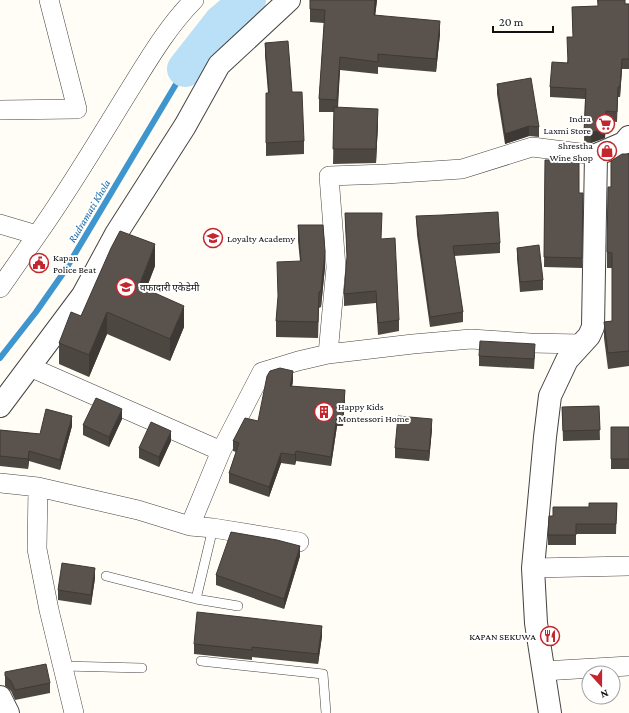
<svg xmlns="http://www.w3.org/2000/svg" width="629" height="713" font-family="'Crimson Pro','Noto Sans Devanagari',serif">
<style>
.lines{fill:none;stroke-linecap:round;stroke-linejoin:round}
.stream{stroke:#3f96cf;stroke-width:6}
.river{stroke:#b9e0f7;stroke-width:36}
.service-casing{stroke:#444;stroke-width:10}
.minor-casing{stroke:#444;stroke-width:20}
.tertiary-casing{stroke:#444;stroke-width:24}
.service{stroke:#fff;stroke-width:9}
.minor{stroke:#fff;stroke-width:19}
.tertiary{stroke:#fff;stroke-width:22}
.wall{fill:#4d4742}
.shaded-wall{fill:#3f3936}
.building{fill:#5a524d;stroke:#3f3936}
.labels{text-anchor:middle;stroke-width:4;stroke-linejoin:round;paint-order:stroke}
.poi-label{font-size:10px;fill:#111;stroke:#fff;text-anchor:start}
.water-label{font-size:11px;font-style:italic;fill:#1768a6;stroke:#fff}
</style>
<rect width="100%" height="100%" fill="#fffdf5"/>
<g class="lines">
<!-- stream -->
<path class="stream" d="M0 358 36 312 64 272 185 69"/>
<!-- river -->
<path class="river" d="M185 69 221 23 248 0"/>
<defs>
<path id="service" d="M106 576 196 599 238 606
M196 599 213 528
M201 661 323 674 326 713
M63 666 142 668"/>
<path id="minor" d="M0 110 77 109 49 0
M0 224 37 235C69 190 98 141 127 94 147 62 167 27 194 0
M0 288 37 235
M328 354 336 267 329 176 386 174 462 169 532 147 596 155
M30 367 221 451
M0 483 38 487 138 510 190 526 213 528 299 542
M38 487 37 549 49 610 74 713
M190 526 221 451 262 372 298 361 328 354 413 344 471 339 530 343 582 344
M533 568 629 566
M543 671 629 666"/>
<path id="tertiary" d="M0 406 83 295 116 234 185 126 219 65 289 0
M0 697 8 713
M550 713 536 623 533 568 545 437 550 396 567 360 589 336 593 327 596 155 624 143 629 137"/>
</defs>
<!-- service casing -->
<use href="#service" class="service-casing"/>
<!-- minor casing -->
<use href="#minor" class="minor-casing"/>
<!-- tertiary casing -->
<use href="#tertiary" class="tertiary-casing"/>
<!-- service -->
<use href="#service" class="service"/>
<!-- minor -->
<use href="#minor" class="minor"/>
<!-- tertiary -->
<use href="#tertiary" class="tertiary"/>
</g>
<!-- wall -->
<path class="wall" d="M310 0H377L375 15 440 34 436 72 378 67V74L340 70 338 108 378 123 376 163 333 164 334 112H319V99L324 23 310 22Z
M597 0 629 4V69H622L620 97H618L617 122 606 121 605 138 591 143 584 142 585 99 550 97V87L567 63 573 37 572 7 598 6Z
M265 43 292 92 304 141V154L266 156V93H268L265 56Z
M497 84 539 127V137L529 136 505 144 497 94Z
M629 154V366L608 369 604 338V322L612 321V268H607V252L611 187Z
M545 160 579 193H583L582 268 544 267Z
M345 213 399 320V331L378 335 376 303 344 306V294L347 260Z
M416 216 500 243V253L454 256 463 312V322L430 327 417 235Z
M298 225 325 267 321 307 319 308 318 338 276 337V321L278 300 300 261 298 241Z
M517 248 543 280V290L520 292 517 258Z
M155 266 146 289 184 327 170 361 107 334 89 377 59 364V343L81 316Z
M535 354 534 369 479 366V356Z
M293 381 292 386 345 400 343 426H337L331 466 296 461 295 465 281 463 269 497 229 483V473L236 452 233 451V441L258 421Z
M599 406 600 440 563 441 562 407Z
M122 419 109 447 83 435V425Z
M72 426 60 470 29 461 28 469 0 466V430L40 434Z
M611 427H629V469H611Z
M432 429 429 461 395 458V448Z
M171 441 159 467 139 458V448Z
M617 503 616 534H576V545H548V535L553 516 589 507Z
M300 556 284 609 216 585V575Z
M95 578 91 605 58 600V590Z
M322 636 318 664 252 657V660L194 654V644Z
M5 672 50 683V693L15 700 11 691 5 686Z"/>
<!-- shaded-wall -->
<path class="shaded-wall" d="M375 0H377L374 27V15Z
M440 21V34L436 72V59Z
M340 57V70L337 113V100Z
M622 59V69L620 97V87Z
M378 109V123L376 163V149Z
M606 111 605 138 591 143V133Z
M529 126V136L505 144V134Z
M155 244V266L139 308V286Z
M325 251V267L321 307V291Z
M184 306V327L170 361V339Z
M107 312V334L89 377V355Z
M293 371V381L290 396V386Z
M345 390V400L343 426V416Z
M122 409V419L109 447V437Z
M72 416V426L60 470V460Z
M337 416V426L331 466V457Z
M432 419V429L429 461V451Z
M171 431V441L159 467V457Z
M29 451V461L28 469V459Z
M296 451V461L295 465V455Z
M281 453V463L269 497V487Z
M300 546V556L284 609V599Z
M95 568V578L91 605V595Z
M322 626V636L318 664V654Z"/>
<!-- building -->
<path class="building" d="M310 0H375L374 15 440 21 436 59 378 54V62L340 57 337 100 319 99 325 10 310 9Z
M598 0H625V4H629V59H622L620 87H618L617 112 606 111 605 128 591 133 584 132 586 89 550 87 552 62 568 63 567 37H573L572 7 598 6Z
M288 41 292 92H302L304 141 266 143V93H269L265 43Z
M531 78 539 127 529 126 505 134 497 84Z
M334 107 378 109 376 149H333Z
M622 154H629V351L608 353 604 322 612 321V253L607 252 608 187H611V161Z
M545 160H579V193H583L582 258 544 257Z
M498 212 500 243 453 246 463 312 430 317 417 225 416 216 443 215Z
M345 213H382L381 239 395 238 399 320 378 323 376 291 344 294 347 256Z
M298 225H323L325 251 321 291 319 292 318 322 276 321 278 296 277 262 301 261Z
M120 231 155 244 139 286 184 306 170 339 107 312 89 355 59 343 71 312 81 316 111 248Z
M539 245 543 280 520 282 517 248Z
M480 341 535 344 534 359 479 356Z
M280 368 293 371 290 386 345 390 343 416H337L331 457 296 451 295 455 281 453 269 487 229 473 239 443 233 441 245 418 258 421 267 376 270 371Z
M96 398 122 409 109 437 83 425Z
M599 406 600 430 563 431 562 407Z
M46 409 72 416 60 460 29 451 28 459 0 456V430L40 434Z
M398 416 432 419 429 451 395 448Z
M151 422 171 431 159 457 139 448Z
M611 427H629V459H611Z
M589 503H617L616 524H576V535H548L549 516H553V507H589Z
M231 532 277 540 300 546 284 599 216 575Z
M62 563 95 568 91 595 58 590Z
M197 612 322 626 318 654 252 647V650L194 644Z
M46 664 50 683 15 690 11 681 5 676V672Z"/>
<!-- icons -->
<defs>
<symbol id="supermarket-ring" viewBox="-11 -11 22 22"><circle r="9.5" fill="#fff" stroke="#c4262e" stroke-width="1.5"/><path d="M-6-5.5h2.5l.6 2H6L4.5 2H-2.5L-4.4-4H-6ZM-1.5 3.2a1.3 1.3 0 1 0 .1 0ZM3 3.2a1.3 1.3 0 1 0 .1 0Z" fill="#c4262e"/></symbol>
<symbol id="shop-ring" viewBox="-11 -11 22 22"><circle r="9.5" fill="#fff" stroke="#c4262e" stroke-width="1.5"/><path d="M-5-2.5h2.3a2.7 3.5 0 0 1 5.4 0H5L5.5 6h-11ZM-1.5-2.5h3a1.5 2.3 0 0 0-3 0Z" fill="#c4262e"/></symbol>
<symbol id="school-ring" viewBox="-11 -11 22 22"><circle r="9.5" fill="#fff" stroke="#c4262e" stroke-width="1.5"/><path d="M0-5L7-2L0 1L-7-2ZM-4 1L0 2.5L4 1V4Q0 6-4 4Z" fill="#c4262e"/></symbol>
<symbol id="civic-ring" viewBox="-11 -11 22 22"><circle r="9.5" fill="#fff" stroke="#c4262e" stroke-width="1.5"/><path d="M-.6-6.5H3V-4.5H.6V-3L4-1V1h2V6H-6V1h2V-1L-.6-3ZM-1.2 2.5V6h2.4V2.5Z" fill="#c4262e"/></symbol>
<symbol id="university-ring" viewBox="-11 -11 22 22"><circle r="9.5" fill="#fff" stroke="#c4262e" stroke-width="1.5"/><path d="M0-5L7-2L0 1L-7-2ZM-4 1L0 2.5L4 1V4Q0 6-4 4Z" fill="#c4262e"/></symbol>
<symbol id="building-ring" viewBox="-11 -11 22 22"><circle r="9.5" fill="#fff" stroke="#c4262e" stroke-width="1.5"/><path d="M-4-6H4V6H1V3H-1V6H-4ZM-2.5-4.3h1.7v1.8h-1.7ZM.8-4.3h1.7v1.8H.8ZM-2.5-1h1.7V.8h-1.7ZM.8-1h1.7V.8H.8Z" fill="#c4262e"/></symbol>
<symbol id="restaurant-ring" viewBox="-11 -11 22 22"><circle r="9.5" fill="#fff" stroke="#c4262e" stroke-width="1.5"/><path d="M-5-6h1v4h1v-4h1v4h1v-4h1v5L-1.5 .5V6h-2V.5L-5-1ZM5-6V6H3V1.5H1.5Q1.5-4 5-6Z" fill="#c4262e"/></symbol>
</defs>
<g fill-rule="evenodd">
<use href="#supermarket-ring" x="594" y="113" width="22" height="22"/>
<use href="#shop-ring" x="596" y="140" width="22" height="22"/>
<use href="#school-ring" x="202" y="227" width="22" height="22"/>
<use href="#civic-ring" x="28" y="252" width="22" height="22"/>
<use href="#university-ring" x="115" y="276" width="22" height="22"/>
<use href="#building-ring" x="313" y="401" width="22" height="22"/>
<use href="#restaurant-ring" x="539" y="625" width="22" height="22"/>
</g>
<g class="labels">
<!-- poi labels -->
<g class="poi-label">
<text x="591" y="122" text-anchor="end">Indra<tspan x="591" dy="12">Laxmi Store</tspan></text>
<text x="593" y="149" text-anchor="end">Shrestha<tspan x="593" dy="12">Wine Shop</tspan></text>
<text x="227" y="242">Loyalty Academy</text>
<text x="53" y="261">Kapan<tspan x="53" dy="12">Police Beat</tspan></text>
<text x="140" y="291">वफादारी एकेडेमी</text>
<text x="338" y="410">Happy Kids<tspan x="338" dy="12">Montessori Home</tspan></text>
<text x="536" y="640" text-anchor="end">KAPAN SEKUWA</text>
</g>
<!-- water labels -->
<g class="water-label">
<text transform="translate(89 211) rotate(-59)" y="4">Rudramati Khola</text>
</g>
</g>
<!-- north arrow -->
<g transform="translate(601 685) rotate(159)"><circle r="19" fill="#ffffff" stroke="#a0a0a0"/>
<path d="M0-3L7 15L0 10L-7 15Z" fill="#c4262e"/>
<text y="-6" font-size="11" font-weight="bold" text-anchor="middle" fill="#111111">N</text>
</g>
<!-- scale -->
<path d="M493 26v6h60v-6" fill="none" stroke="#111111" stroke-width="2"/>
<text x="499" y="26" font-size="12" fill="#111111" stroke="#ffffff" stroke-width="3" paint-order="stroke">20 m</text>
</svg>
